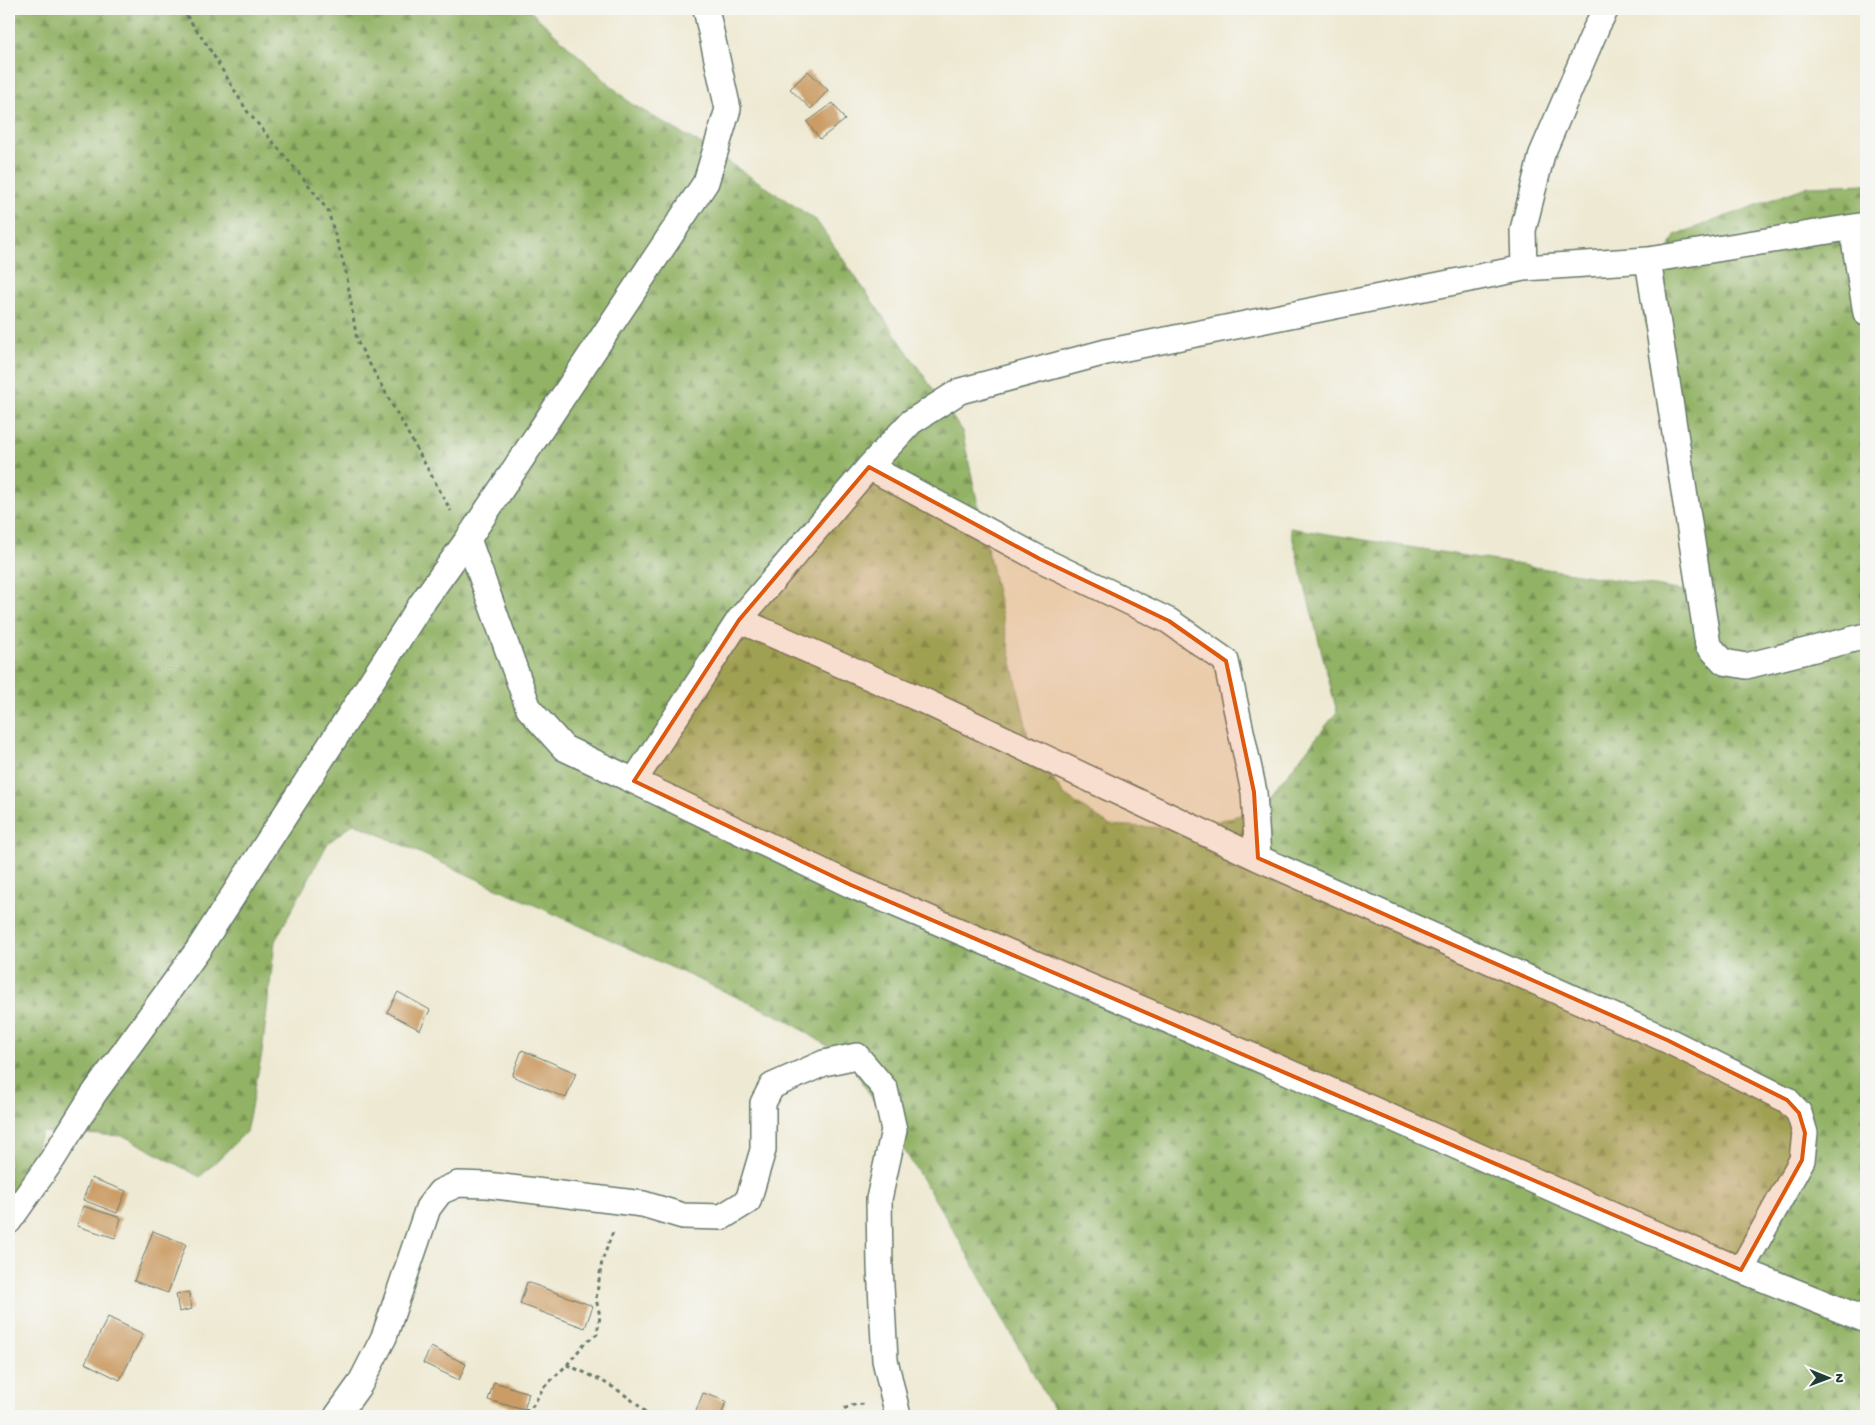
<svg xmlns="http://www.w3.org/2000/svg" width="1875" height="1425" font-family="'Gochi Hand',sans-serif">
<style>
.forest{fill:url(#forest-firs);stroke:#58784c}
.building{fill:#cb9c65}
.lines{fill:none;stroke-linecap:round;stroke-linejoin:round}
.minor-casing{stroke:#67796b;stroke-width:28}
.path{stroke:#67796b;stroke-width:3;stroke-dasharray:4 4;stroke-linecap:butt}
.minor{stroke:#fff;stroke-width:25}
.marked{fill:#de580e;fill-opacity:0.2;stroke:#de580e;stroke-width:4;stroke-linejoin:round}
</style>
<defs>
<pattern id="forest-firs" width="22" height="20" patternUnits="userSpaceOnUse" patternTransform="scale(1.25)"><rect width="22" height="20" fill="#92b265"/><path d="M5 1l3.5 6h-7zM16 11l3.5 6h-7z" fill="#779254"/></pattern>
</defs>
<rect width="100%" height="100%" fill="#f6f6f2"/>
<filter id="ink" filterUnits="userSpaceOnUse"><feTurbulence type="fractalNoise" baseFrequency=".02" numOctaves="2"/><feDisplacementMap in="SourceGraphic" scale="10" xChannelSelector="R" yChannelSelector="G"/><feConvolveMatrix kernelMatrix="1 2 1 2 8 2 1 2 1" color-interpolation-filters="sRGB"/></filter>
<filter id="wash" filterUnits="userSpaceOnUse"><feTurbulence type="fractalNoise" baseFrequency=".0096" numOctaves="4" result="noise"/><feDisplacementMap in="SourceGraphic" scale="20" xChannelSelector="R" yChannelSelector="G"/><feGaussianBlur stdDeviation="1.12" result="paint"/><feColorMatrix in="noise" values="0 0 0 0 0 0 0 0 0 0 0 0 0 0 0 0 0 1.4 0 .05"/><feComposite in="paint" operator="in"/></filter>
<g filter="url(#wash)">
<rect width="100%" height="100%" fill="#eee9d2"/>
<!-- forest -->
<path class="forest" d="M9 9H528L630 103 704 146 816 220 962 431 1031 749 1064 795 1109 825 1188 829 1259 810 1337 712 1290 528 1691 592 1688 467 1643 311 1675 235 1809 186 1866 184V1416H1057L953 1229 848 1059 785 1019 354 823 328 843 275 941 262 1053 246 1132 200 1177 124 1136 42 1132 15 1211 9 1218Z"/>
<g id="blocks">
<!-- building -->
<path class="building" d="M808 71 828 90 811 109 790 89Z
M833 103 845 120 820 139 807 122Z
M398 992 430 1010 420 1030 387 1012Z
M522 1050 576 1073 566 1098 512 1076Z
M91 1178 126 1191 117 1213 83 1200Z
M83 1206 121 1218 115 1238 77 1226Z
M153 1231 186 1244 168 1293 134 1281Z
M527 1282 593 1306 585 1328 520 1304Z
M189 1292 192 1309 179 1312 176 1294Z
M108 1317 143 1334 120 1380 85 1363Z
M431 1347 466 1364 459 1380 423 1363Z
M494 1382 529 1393 524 1410 488 1400Z
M703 1393 726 1401 721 1416H694Z"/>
</g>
</g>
<g filter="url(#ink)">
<use href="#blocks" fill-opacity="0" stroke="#67796b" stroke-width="1"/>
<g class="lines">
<defs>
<path id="minor" d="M1606 9 1597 26 1542 154 1523 230 1524 268 1106 352 960 391 911 422 869 467 739 620 634 781 851 885 1252 1056 1639 1227 1741 1270 1866 1320
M1852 228 1866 313
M1648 260 1708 645 1724 662 1746 666 1866 636
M1524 268 1648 260 1866 225
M869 467 1040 559 1169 621 1226 661 1254 792 1258 858 1667 1040 1787 1100 1799 1113 1805 1133 1802 1160 1741 1270
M468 539 529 709 564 748 634 781
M739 620 924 701 1258 858
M9 1221 52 1160 93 1095 198 950 422 603 468 539 706 182 728 109 706 9
M337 1416 360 1384 384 1337 428 1208 440 1192 458 1184 487 1185 643 1204 683 1216 722 1217 748 1201 763 1150V1103L772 1086 824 1063 857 1056 885 1089 894 1130 879 1199 880 1267 885 1360 898 1416"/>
</defs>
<!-- minor casing -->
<use href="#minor" class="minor-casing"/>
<!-- path -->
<path class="path" d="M182 9 209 48 247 111 304 179 328 211 346 272 357 341 451 511
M567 1365C598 1378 626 1391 649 1416
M518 1416 533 1406 543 1388 567 1365 584 1344 597 1334 600 1316 596 1299 602 1261 614 1229
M841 1416 844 1409 853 1405 865 1404"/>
<!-- minor -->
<use href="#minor" class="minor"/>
</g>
</g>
<!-- marked area -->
<path class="marked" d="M869 467 1040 559 1169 621 1226 661 1254 792 1258 858 1667 1040 1787 1100 1799 1113 1805 1133 1802 1160 1741 1270 851 885 634 781 739 620Z"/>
<!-- margin -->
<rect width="1875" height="1425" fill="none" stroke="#f6f6f2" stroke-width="30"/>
<!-- north arrow -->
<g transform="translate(1828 1378) rotate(91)" stroke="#f6f6f2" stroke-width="4" paint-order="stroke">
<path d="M0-4L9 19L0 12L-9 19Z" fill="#1f3d34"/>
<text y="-8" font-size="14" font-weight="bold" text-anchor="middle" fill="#1f3d34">N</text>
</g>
</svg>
